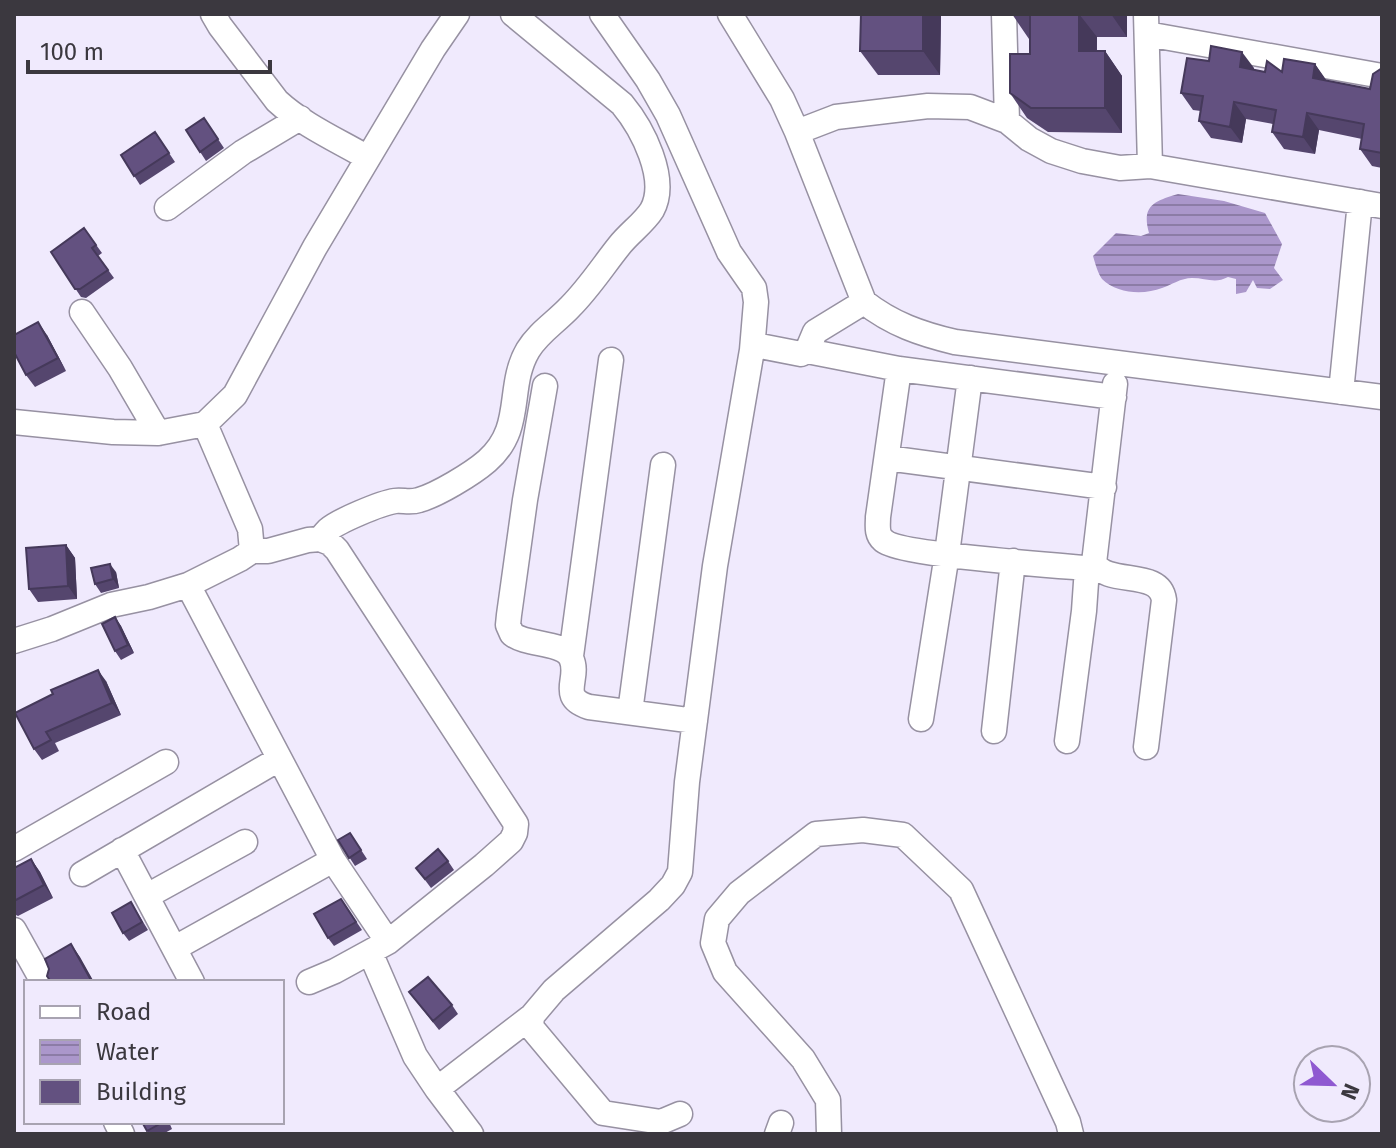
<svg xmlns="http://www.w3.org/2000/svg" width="1396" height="1148" font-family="'Fira Sans',sans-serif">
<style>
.water{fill:url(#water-rules)}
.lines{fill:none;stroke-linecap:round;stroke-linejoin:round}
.minor-casing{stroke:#9791a2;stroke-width:27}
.minor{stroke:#fff;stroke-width:24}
.wall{fill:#55466e}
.shaded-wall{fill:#45395a}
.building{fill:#635180;stroke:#45395a;stroke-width:2}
</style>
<defs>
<pattern id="water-rules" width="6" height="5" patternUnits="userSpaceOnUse" patternTransform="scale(2)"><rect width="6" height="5" fill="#ab97cb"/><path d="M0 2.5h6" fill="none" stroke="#8c7ca6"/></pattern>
</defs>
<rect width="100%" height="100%" fill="#f0eafd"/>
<!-- water -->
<path class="water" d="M1178 194 1224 201 1265 213 1282 244 1274 268 1283 280 1270 289 1257 288 1253 280 1246 292 1236 294V279L1228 277C1215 284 1206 278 1192 278 1181 278 1171 285 1162 288 1144 295 1117 294 1102 279 1098 274 1095 263 1093 256L1116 233 1141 236 1149 233C1141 205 1155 201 1178 194Z"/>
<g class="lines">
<defs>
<path id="minor" d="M213 14 220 26 277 101C303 125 337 140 368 158
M602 14 648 80 668 115 729 252 754 288 756 302 752 350
M730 14 782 99 797 132 864 302C892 324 921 334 955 342L1382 397
M1004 14 1007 121
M1146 14 1150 166
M1147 34 1382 76
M797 132 836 117 928 106 970 107 1007 121 1029 139 1051 151 1082 161 1120 168 1150 166 1382 206
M167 208 243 152 300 118
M82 312 120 368 158 433
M807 351 815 332 864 302
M899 369 878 517C878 525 876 534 883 540 897 555 1066 566 1098 569
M1115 384 1094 563C1108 587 1160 568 1164 600L1146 747
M545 386 525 500 509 615 508 625 512 634C527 646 563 641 571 658 581 678 557 697 589 707L695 721
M1341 392 1360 202
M14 422 113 432 158 433 205 424 235 395 315 247 433 49 457 14
M887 458 1104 487
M320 539C323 536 325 533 328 530 338 521 381 503 395 501 403 500 410 503 419 500 437 495 472 474 487 461 525 428 506 387 528 350 538 333 556 322 570 307 589 288 603 266 619 246 629 233 644 223 652 210 669 179 642 128 622 104L513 14
M252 551H268L308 540 320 539 330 543 337 550 516 824 515 833 511 841 484 865 388 942 335 971 309 982
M188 585 333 860 388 942
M14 641 52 629 111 605 149 597 188 585 240 559 252 551 250 529 205 424
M571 656 611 360
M630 712 663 465
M921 719 947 554 970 378
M994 731 1013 561
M1067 741 1084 611 1087 568
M14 849 166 762
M122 850 192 982
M82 874 279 759
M147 896 245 842
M14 930 43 982
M175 948 333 860
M370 952 415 1056 437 1089 471 1134
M437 1089 532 1016
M680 1114 661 1122 603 1113 531 1027 532 1016 554 990 659 900 673 885 680 872 687 782 715 566 752 350 760 346 801 354 807 351 899 369 1114 397
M116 1122 122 1134
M777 1134 781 1123
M829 1134 828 1100 803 1059 725 972 713 943 717 919 739 893 816 834 863 830 903 835 961 890 1068 1122 1071 1134"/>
</defs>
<!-- minor casing -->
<use href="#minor" class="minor-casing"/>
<!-- minor -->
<use href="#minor" class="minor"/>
</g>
<!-- wall -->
<path class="wall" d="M941 14 940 75H878L860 51Z
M1012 14H1127V37H1097V51H1105L1122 76V133L1048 132 1027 118 1010 93 1030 54 1029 39Z
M1315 64 1326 81 1370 89 1382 68V168L1372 166 1360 149 1362 139 1319 130 1315 154 1284 149 1272 132 1273 124 1246 119 1242 143 1211 138 1199 121 1201 111 1193 110 1181 93 1254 68V70L1265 72H1282Z
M204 118 224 148 206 161 186 130Z
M155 132 175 162 140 185 121 155Z
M84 228 102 253 98 256 114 278 86 298 81 297 51 252Z
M47 335 66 371 35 387 26 375Z
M66 545 75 558 77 599 38 602 29 589Z
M116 572 119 588 101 593 95 584Z
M115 617 121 626 134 653 121 660 115 651Z
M106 681 121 715 55 743 59 751 42 760 34 749 15 713Z
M350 833 367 859 355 866 338 840Z
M31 859 40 872 53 898 18 916 14 914V868Z
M448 861 454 870 431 888 416 868Z
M341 899 362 930 334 946 328 938Z
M131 902 148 930 129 941 123 933Z
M409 992 452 1005 458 1014 439 1030Z
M142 1122H169L172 1129 163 1134H149Z"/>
<!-- shaded-wall -->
<path class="shaded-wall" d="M923 14H941L940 75 923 51Z
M1079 14 1097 37 1096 76 1079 51Z
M1111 14H1127V37Z
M1105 51 1122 76V133L1105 108Z
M1242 52 1254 68 1251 84 1240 67Z
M1315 64 1327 81 1313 78Z
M1234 102 1246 119 1242 143 1230 127Z
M1307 113 1319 130 1315 154 1303 137Z
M38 322 47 335 66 371 58 358Z
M66 545 75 558 77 599 68 586Z
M110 564 116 572 119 588 113 579Z
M115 617 121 626 134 653 128 645Z
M98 670 106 681 121 715 112 703Z
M31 859 40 872 53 898 44 885Z
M71 944 80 957 94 982H92Z"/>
<!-- building -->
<path class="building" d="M861 14H923V51H860Z
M1012 14H1079V51H1105V108H1031L1010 93V54H1030V14Z
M1211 46 1242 52 1240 67 1265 72 1267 61 1282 72 1284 59 1315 64 1313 78 1370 89 1373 74 1382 68V153L1360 149 1364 124 1307 113 1303 137 1272 132 1276 110 1234 102 1230 127 1199 121 1203 96 1181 93 1187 58 1209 61Z
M204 118 218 139 200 152 186 130Z
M155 132 169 153 134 176 121 155Z
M84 228 96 245 92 248 108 270 80 289H75L51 252Z
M38 322 58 358 26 375 14 352V335Z
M66 545 68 586 29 589 26 548Z
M110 564 113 579 95 584 91 568Z
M115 617 128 645 115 651 102 624Z
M98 670 112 703 46 732 51 740 34 749 15 713 53 694 51 690Z
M350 833 361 850 349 858 338 840Z
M438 849 448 861 425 879 416 868Z
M31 859 44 885 14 901V868Z
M341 899 356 922 328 938 314 914Z
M131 902 142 922 123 933 112 913Z
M71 944 92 982H51L47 976 49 969 45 959Z
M428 977 452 1005 433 1021 409 992Z
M142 1122H163L147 1131Z"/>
<!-- border -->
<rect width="1396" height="1148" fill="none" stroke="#3b383f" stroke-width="32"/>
<!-- legend -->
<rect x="24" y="980" width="260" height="144" fill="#f0eafd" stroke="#a8a3b1" stroke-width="2"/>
<rect x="40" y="1006" width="40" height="12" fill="#ffffff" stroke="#a8a3b1" stroke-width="2"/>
<text x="96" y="1020" font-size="24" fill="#3b383f">Road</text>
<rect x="40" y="1040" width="40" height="24" fill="url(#water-rules)" stroke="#a8a3b1" stroke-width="2"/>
<text x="96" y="1060" font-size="24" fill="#3b383f">Water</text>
<rect x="40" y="1080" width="40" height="24" fill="#635180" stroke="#a8a3b1" stroke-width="2"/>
<text x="96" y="1100" font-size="24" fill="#3b383f">Building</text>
<!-- north arrow -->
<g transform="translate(1332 1084) rotate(113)"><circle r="38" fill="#f0eafd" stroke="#a8a3b1" stroke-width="2"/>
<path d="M0-6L14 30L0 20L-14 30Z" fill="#8f59d1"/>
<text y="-12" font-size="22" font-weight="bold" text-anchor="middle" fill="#3b383f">N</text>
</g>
<!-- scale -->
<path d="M28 60v12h242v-12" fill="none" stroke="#3b383f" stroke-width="4"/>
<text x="40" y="60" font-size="24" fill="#3b383f" stroke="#f0eafd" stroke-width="6" paint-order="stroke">100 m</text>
</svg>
